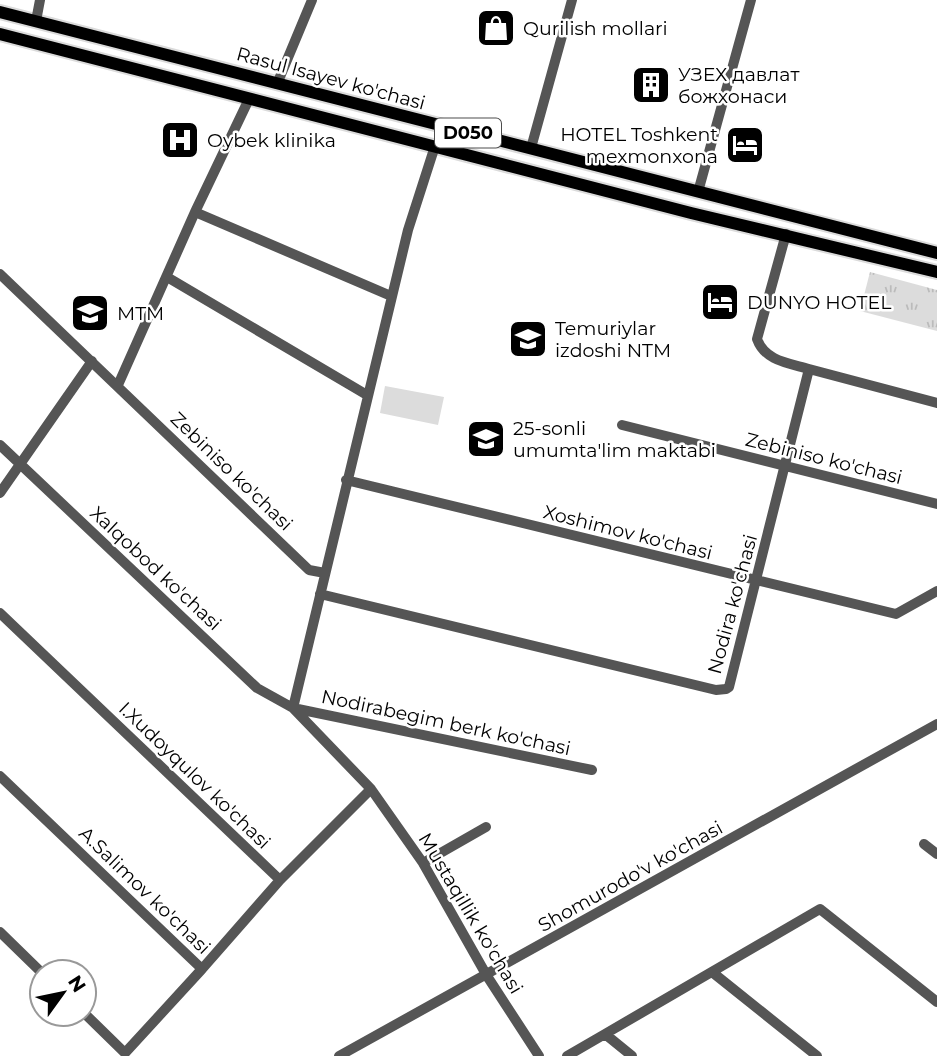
<svg xmlns="http://www.w3.org/2000/svg" width="937" height="1056" font-family="Montserrat,sans-serif">
<style>
.grass{fill:url(#grass-tufts)}
.pitch{fill:#dcdcdc}
.lines{fill:none;stroke-linecap:round;stroke-linejoin:round}
.major-casing{stroke:#dbdbdb;stroke-width:16}
.minor{stroke:#555;stroke-width:10}
.major{stroke:#000;stroke-width:12}
.labels{text-anchor:middle;stroke-width:5;stroke-linejoin:round;paint-order:stroke}
.shield{fill:#fff;stroke:#4c4c4c;stroke-width:2}
.shield-label{font-size:18px;font-weight:bold;fill:#000}
.poi-label{font-size:19px;fill:#000;stroke:#fff;text-anchor:start}
.street-label{font-size:19px;fill:#000;stroke:#fff}
</style>
<defs>
<pattern id="grass-tufts" width="24" height="20" patternUnits="userSpaceOnUse" patternTransform="scale(1.75)"><rect width="24" height="20" fill="#dcdcdc"/><path d="M3 7l-1-3M5 7V3M7 7l1-3M15 17l-1-3M17 17v-4M19 17l1-3" fill="none" stroke="#bbb"/></pattern>
</defs>
<rect width="100%" height="100%" fill="#fff"/>
<!-- grass -->
<path class="grass" d="M870 272 937 290V331L860 311Z"/>
<!-- pitch -->
<path class="pitch" d="M385 386 444 397 438 425 380 413Z"/>
<g class="lines">
<defs>
<path id="major" d="M0 12 937 253
M0 34 691 213 937 272"/>
</defs>
<!-- major casing -->
<use href="#major" class="major-casing"/>
<!-- minor -->
<path class="minor" d="M36 21 40 0
M277 84 312 0
M531 148 572 0
M698 192 751 0
M195 212 391 296
M0 274 309 570 325 573
M167 277 367 395
M809 369 937 403
M118 385 195 212 249 99
M622 425 937 504
M0 445 257 688 293 708 592 770
M346 480 896 614 937 591
M0 493 92 361
M320 594 716 690 726 689 729 687 809 369C788 363 765 361 757 339L786 234
M0 613 280 880 202 969
M293 708 408 230 435 146
M0 776 202 969 125 1053 84 1013
M371 789 423 863 487 976 539 1056
M924 844 937 854
M423 863 486 827
M280 880 371 789 293 708
M0 932 42 973
M712 972 817 1056
M605 1034 820 909 937 1002
M339 1056 937 724
M567 1056 605 1034 632 1056"/>
<!-- major -->
<use href="#major" class="major"/>
</g>
<!-- icons -->
<defs>
<symbol id="shop-square" viewBox="-11 -11 22 22"><rect x="-9" y="-9" width="18" height="18" rx="4" fill="#000" stroke="#fff"/><path d="M-5-2.5h2.3a2.7 3.5 0 0 1 5.4 0H5L5.5 6h-11ZM-1.5-2.5h3a1.5 2.3 0 0 0-3 0Z" fill="#fff"/></symbol>
<symbol id="building-square" viewBox="-11 -11 22 22"><rect x="-9" y="-9" width="18" height="18" rx="4" fill="#000" stroke="#fff"/><path d="M-4-6H4V6H1V3H-1V6H-4ZM-2.5-4.3h1.7v1.8h-1.7ZM.8-4.3h1.7v1.8H.8ZM-2.5-1h1.7V.8h-1.7ZM.8-1h1.7V.8H.8Z" fill="#fff"/></symbol>
<symbol id="hospital-square" viewBox="-11 -11 22 22"><rect x="-9" y="-9" width="18" height="18" rx="4" fill="#000" stroke="#fff"/><path d="M-5-5h3v3.5h4V-5h3V5h-3V1.5h-4V5h-3Z" fill="#fff"/></symbol>
<symbol id="hotel-square" viewBox="-11 -11 22 22"><rect x="-9" y="-9" width="18" height="18" rx="4" fill="#000" stroke="#fff"/><path d="M-6-4.5h1.5V1H6V5H4.5V3h-9V5H-6ZM-4 0a1.8 1.8 0 1 1 3.6 0ZM.5 0V-2.5h3Q6-2.5 6 0Z" fill="#fff"/></symbol>
<symbol id="school-square" viewBox="-11 -11 22 22"><rect x="-9" y="-9" width="18" height="18" rx="4" fill="#000" stroke="#fff"/><path d="M0-5L7-2L0 1L-7-2ZM-4 1L0 2.5L4 1V4Q0 6-4 4Z" fill="#fff"/></symbol>
</defs>
<g fill-rule="evenodd">
<use href="#shop-square" x="474" y="6" width="44" height="44"/>
<use href="#building-square" x="629" y="63" width="44" height="44"/>
<use href="#hospital-square" x="158" y="118" width="44" height="44"/>
<use href="#hotel-square" x="723" y="123" width="44" height="44"/>
<use href="#hotel-square" x="698" y="280" width="44" height="44"/>
<use href="#school-square" x="68" y="291" width="44" height="44"/>
<use href="#school-square" x="506" y="317" width="44" height="44"/>
<use href="#school-square" x="464" y="417" width="44" height="44"/>
</g>
<g class="labels">
<!-- shield labels -->
<rect class="shield" x="435" y="118.5" width="66" height="29" rx="5"/>
<g class="shield-label">
<text x="468" y="139">D050</text>
</g>
<!-- poi labels -->
<g class="poi-label">
<text x="523" y="35">Qurilish mollari</text>
<text x="678" y="81">УЗЕХ давлат<tspan x="678" dy="22">божхонаси</tspan></text>
<text x="718" y="141" text-anchor="end">HOTEL Toshkent<tspan x="718" dy="22">mexmonxona</tspan></text>
<text x="207" y="147">Oybek klinika</text>
<text x="747" y="309">DUNYO HOTEL</text>
<text x="117" y="320">MTM</text>
<text x="555" y="335">Temuriylar<tspan x="555" dy="22">izdoshi NTM</tspan></text>
<text x="513" y="435">25-sonli<tspan x="513" dy="22">umumta'lim maktabi</tspan></text>
</g>
<!-- street labels -->
<g class="street-label">
<text transform="translate(331 78) rotate(15)" y="7">Rasul Isayev ko'chasi</text>
<text transform="translate(824 458) rotate(14)" y="7">Zebiniso ko'chasi</text>
<text transform="translate(232 471) rotate(44)" y="7">Zebiniso ko'chasi</text>
<text transform="translate(628 532) rotate(14)" y="7">Xoshimov ko'chasi</text>
<text transform="translate(156 568) rotate(43)" y="7">Xalqobod ko'chasi</text>
<text transform="translate(732 604) rotate(-75)" y="7">Nodira ko'chasi</text>
<text transform="translate(446 722) rotate(12)" y="7">Nodirabegim berk ko'chasi</text>
<text transform="translate(195 775) rotate(44)" y="7">I.Xudoyqulov ko'chasi</text>
<text transform="translate(630 876) rotate(-29)" y="7">Shomurodo'v ko'chasi</text>
<text transform="translate(145 890) rotate(44)" y="7">A.Salimov ko'chasi</text>
<text transform="translate(471 913) rotate(59)" y="7">Mustaqillik ko'chasi</text>
</g>
</g>
<!-- north arrow -->
<g transform="translate(63 993) rotate(57)"><circle r="33" fill="#ffffff" stroke="#999999" stroke-width="2"/>
<path d="M0-5L12 26L0 18L-12 26Z" fill="#000000"/>
<text y="-10" font-size="19" font-weight="bold" text-anchor="middle" fill="#000000">N</text>
</g>
</svg>
